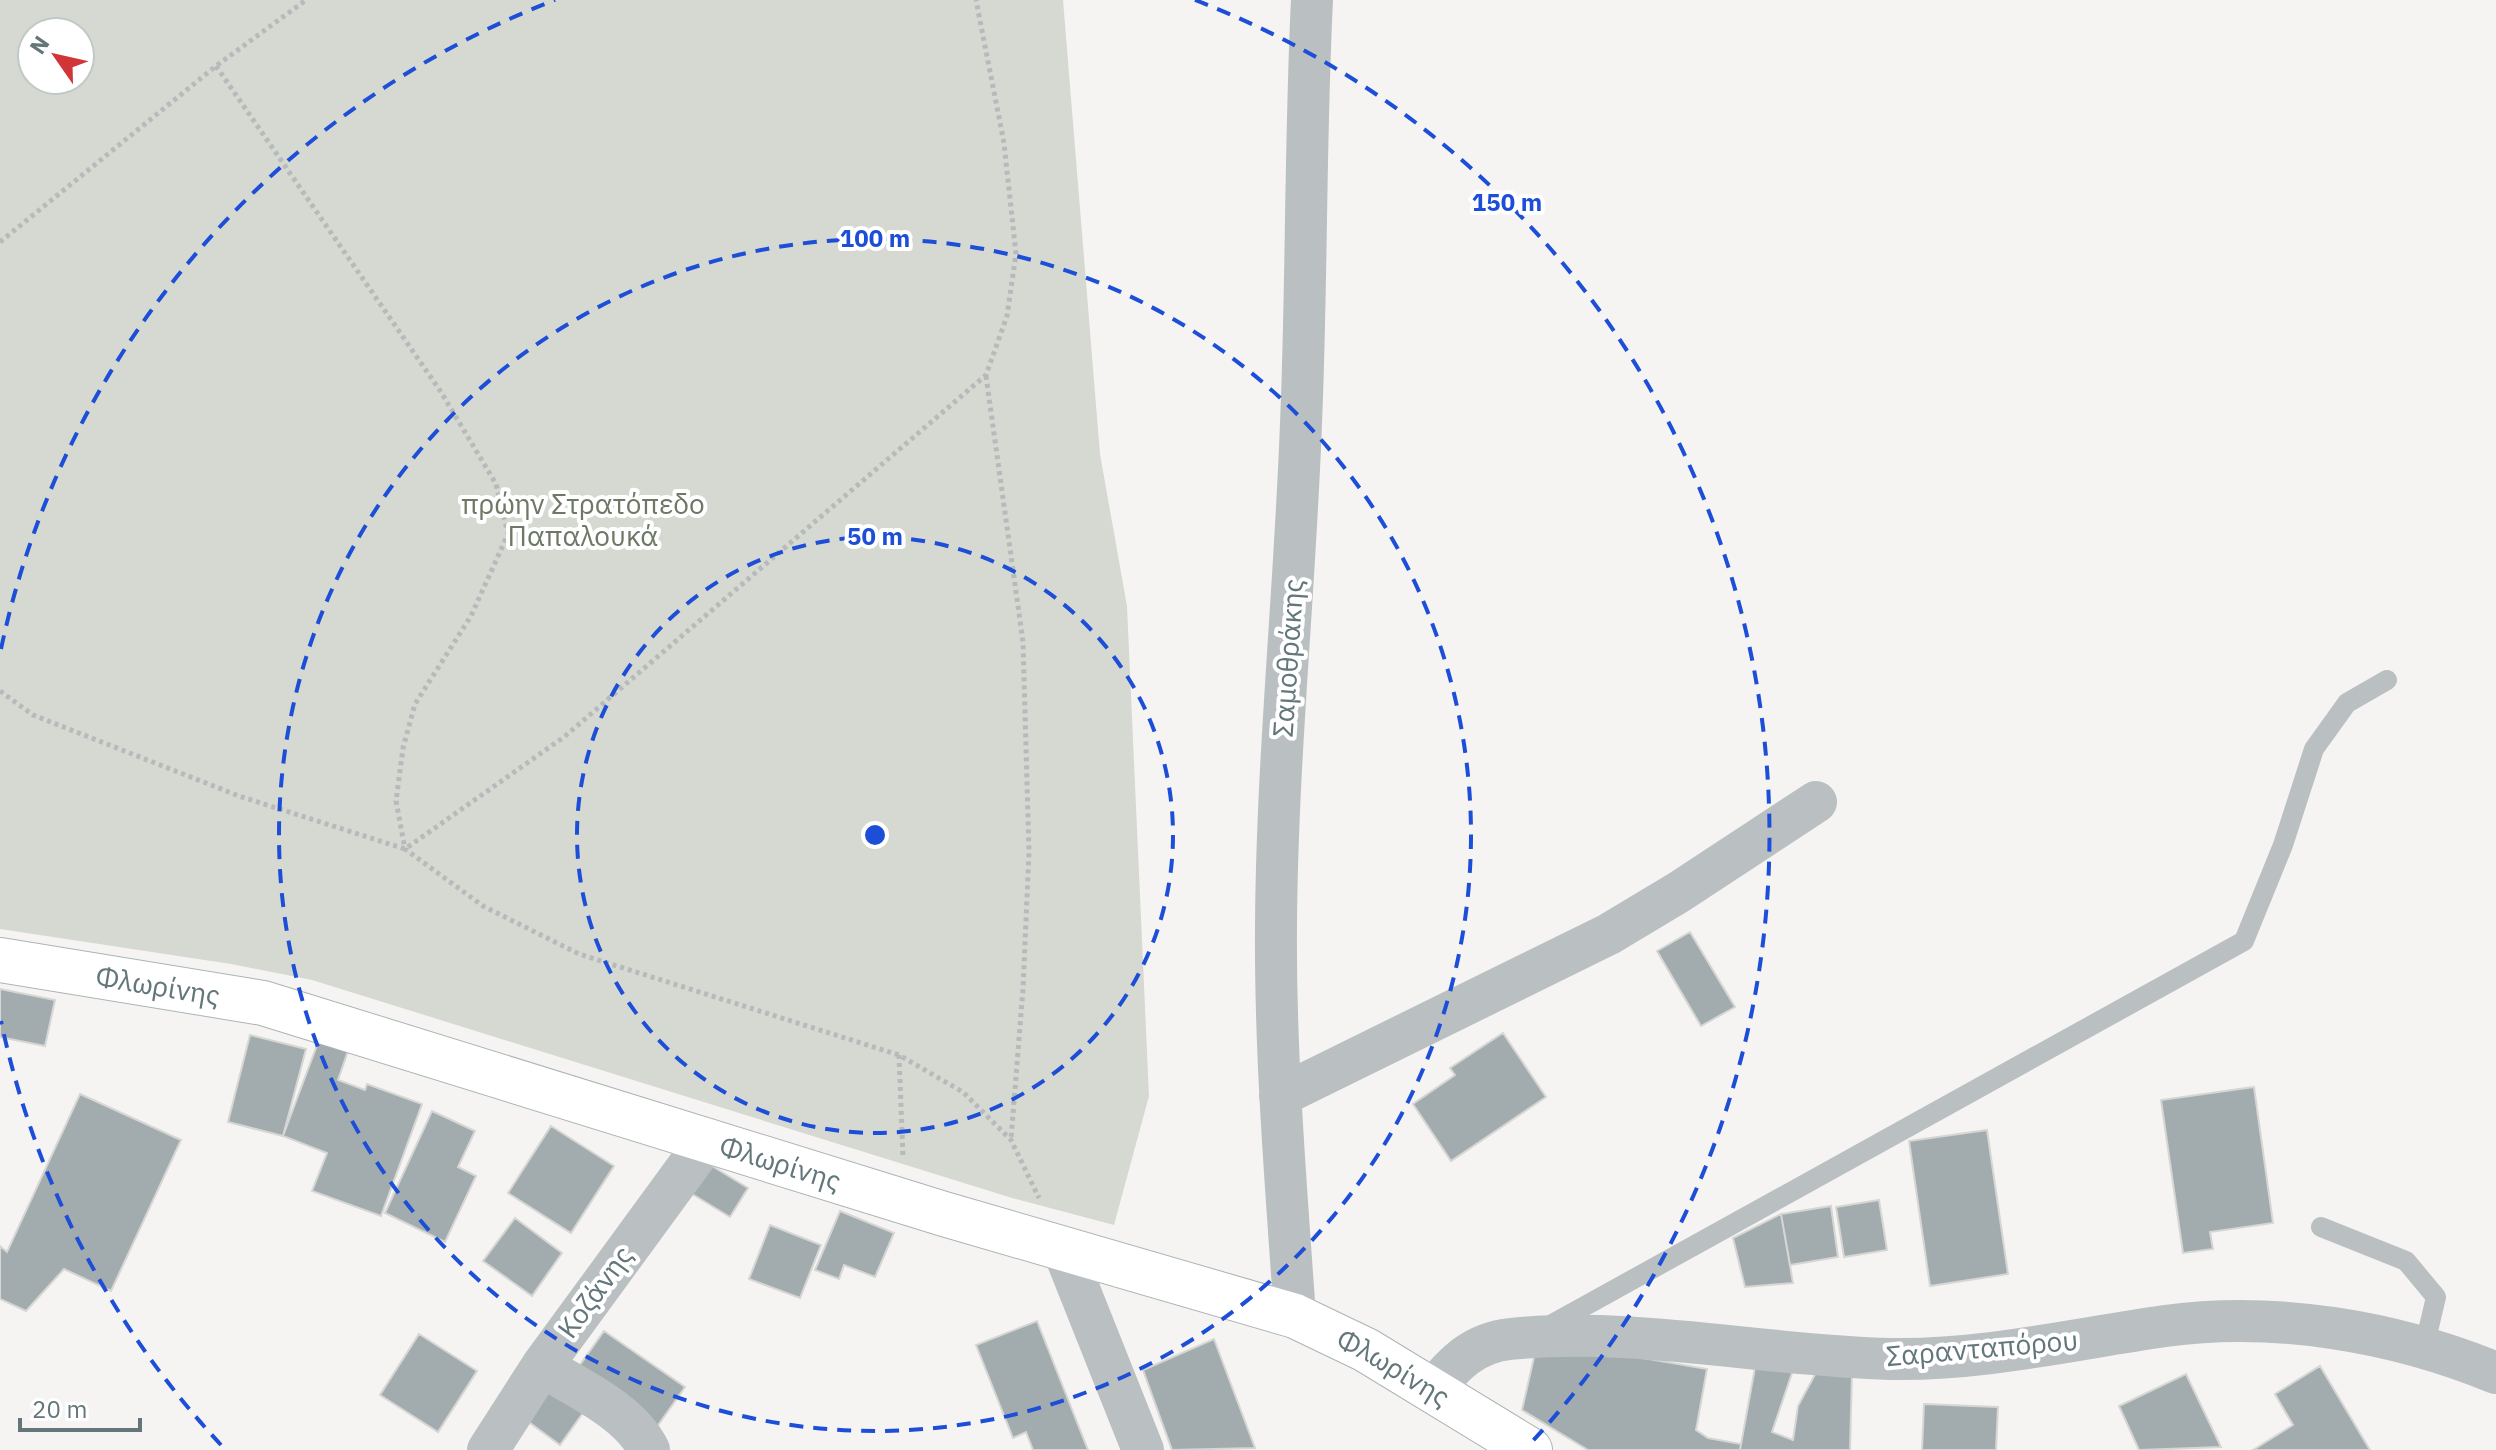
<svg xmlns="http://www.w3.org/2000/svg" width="2496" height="1450" font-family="'IBM Plex Sans',sans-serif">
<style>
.green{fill:#d6d9d1;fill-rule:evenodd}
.building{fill:#a2acae;stroke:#d6d6d4;stroke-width:2}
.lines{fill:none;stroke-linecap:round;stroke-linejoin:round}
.secondary-casing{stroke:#acb4b6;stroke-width:46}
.path{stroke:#b6babb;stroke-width:5;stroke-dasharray:4 4;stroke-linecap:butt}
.lane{stroke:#bac0c1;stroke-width:20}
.street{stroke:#bac0c1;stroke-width:42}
.secondary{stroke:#fff;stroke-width:44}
.ring{fill:none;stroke:#1d4ed8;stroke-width:4;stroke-dasharray:14 10}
.labels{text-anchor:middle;stroke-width:8;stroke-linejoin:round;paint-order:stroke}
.park-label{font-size:28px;fill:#6d7865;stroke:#fff}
.street-label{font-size:28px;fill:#63767a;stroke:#fff}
.centre{fill:#1d4ed8;stroke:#fff;stroke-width:4}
.ring-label{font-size:24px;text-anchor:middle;font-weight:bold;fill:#1d4ed8;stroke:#fff;stroke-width:8;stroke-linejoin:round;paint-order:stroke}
</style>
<rect width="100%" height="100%" fill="#f5f4f2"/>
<!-- green -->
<path class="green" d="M0 0H1063L1100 454 1127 606 1149 1096 1114 1225 1012 1198 312 980 231 964 0 929ZM32 32H80V80H32Z"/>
<!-- building -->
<path class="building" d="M1690 932 1735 1007 1701 1026 1657 951Z
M0 989 55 1000 45 1046 0 1037Z
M1503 1033 1546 1097 1451 1161 1413 1104 1455 1075 1450 1068Z
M250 1035 306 1049 283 1136 228 1122Z
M319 1040 348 1051 338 1080 365 1090 367 1084 422 1104 381 1216 312 1191 327 1153 283 1136Z
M2254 1087 2273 1223 2210 1232 2213 1249 2183 1253 2161 1100Z
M80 1094 181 1140 111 1291 64 1269 26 1311 0 1299V1246L7 1252Z
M432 1111 475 1131 458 1167 476 1176 445 1242 385 1213Z
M551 1126 614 1166 571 1233 508 1193Z
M1987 1130 2008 1274 1930 1286 1909 1141Z
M707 1163 748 1188 730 1217 689 1192Z
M1879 1200 1887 1250 1844 1257 1836 1207Z
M1831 1206 1838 1257 1790 1265 1781 1214Z
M840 1211 894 1233 875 1277 844 1265 839 1279 815 1270Z
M1781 1214 1793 1283 1745 1287 1733 1238Z
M515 1218 562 1253 532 1296 483 1261Z
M770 1225 821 1245 800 1298 749 1279Z
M1037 1321 1088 1450H1033L1026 1432 1013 1438 976 1345Z
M604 1331 685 1387 656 1428 575 1372Z
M419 1334 477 1371 438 1432 380 1395Z
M1214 1339 1255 1448 1172 1450 1143 1370Z
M1538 1340 1707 1369 1696 1430 1708 1438 1741 1444 1740 1450H1588L1522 1410Z
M1756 1362 1794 1367 1772 1432 1793 1440 1798 1406 1818 1369 1852 1373 1850 1450H1740Z
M2320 1366 2370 1450H2253L2293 1425 2275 1394Z
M2186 1374 2221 1447 2139 1450 2119 1406Z
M543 1380 585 1410 560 1445 518 1414Z
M1924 1404 1998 1407 1996 1450H1922Z"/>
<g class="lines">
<defs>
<g id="secondary">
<path id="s1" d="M0 960 263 1003 944 1214 1295 1316 1366 1350 1530 1450"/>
</g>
</defs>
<!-- secondary casing -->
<use href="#secondary" class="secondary-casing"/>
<!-- path -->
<path class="path" d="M216 66 441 392 496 484 508 534 471 616 415 704 403 748 396 801 405 849 483 906 579 954 899 1055 963 1092 1011 1140 1039 1198
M0 242 216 66 306 0
M986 376 1023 642 1029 852 1023 989 1011 1139
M0 691 33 715 239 796 405 849 564 737 986 375 1007 316 1016 254 1004 143 976 0
M899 1055 903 1157"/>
<!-- lane -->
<path class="lane" d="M2321 1227 2406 1261 2436 1297 2424 1348
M1547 1327 2244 941 2283 845 2314 749 2347 703 2387 680"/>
<!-- street -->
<path class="street" d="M1280 1096 1609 934 1679 892 1816 802
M1063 1249 1143 1450
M1295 1316C1286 1186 1275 1056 1276 926 1277 758 1295 591 1301 423 1307 282 1305 141 1312 0
M542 1366C577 1388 630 1411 649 1450
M1433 1390C1454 1363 1474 1343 1510 1339 1634 1326 1765 1356 1890 1359 1981 1361 2074 1339 2165 1326 2275 1311 2394 1331 2496 1373
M488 1450 542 1366 708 1139"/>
<!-- secondary -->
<use href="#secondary" class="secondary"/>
</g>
<!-- distance rings -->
<g class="ring">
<circle cx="875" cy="835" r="298"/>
<circle cx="875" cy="835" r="596"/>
<path d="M221 1445A894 894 0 0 1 1 1021M1 649A894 894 0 0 1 555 0M1195 0A894 894 0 0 1 1529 1445"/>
</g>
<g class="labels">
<!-- park labels -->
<g class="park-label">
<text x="583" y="514">πρώην Στρατόπεδο<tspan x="583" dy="32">Παπαλουκά</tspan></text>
</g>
<!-- street labels -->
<g class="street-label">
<text transform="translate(1288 658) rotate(-86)" y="10">Σαμοθράκης</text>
<text dy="10" stroke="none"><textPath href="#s1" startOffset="160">Φλωρίνης</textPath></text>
<text dy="10" stroke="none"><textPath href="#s1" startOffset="808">Φλωρίνης</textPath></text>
<text transform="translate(595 1292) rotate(-54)" y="10">Κοζάνης</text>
<text transform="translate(1982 1348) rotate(-5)" y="10">Σαρανταπόρου</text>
<text dy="10" stroke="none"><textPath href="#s1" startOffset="1456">Φλωρίνης</textPath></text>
</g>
</g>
<circle cx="875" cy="835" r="12" class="centre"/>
<g class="ring-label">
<text x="1507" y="211">150 m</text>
<text x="875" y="247">100 m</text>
<text x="875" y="545">50 m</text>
</g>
<!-- north arrow -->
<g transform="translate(56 56) rotate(304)"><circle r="38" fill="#ffffff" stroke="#c1c8ca" stroke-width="2"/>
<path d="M0-6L14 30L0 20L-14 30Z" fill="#d13538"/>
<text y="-12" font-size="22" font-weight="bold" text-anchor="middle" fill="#63767a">N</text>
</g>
<!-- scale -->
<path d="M20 1418v12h120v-12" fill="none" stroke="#63767a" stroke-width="4"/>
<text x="32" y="1418" font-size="24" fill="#63767a" stroke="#ffffff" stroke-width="6" paint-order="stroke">20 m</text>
</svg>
